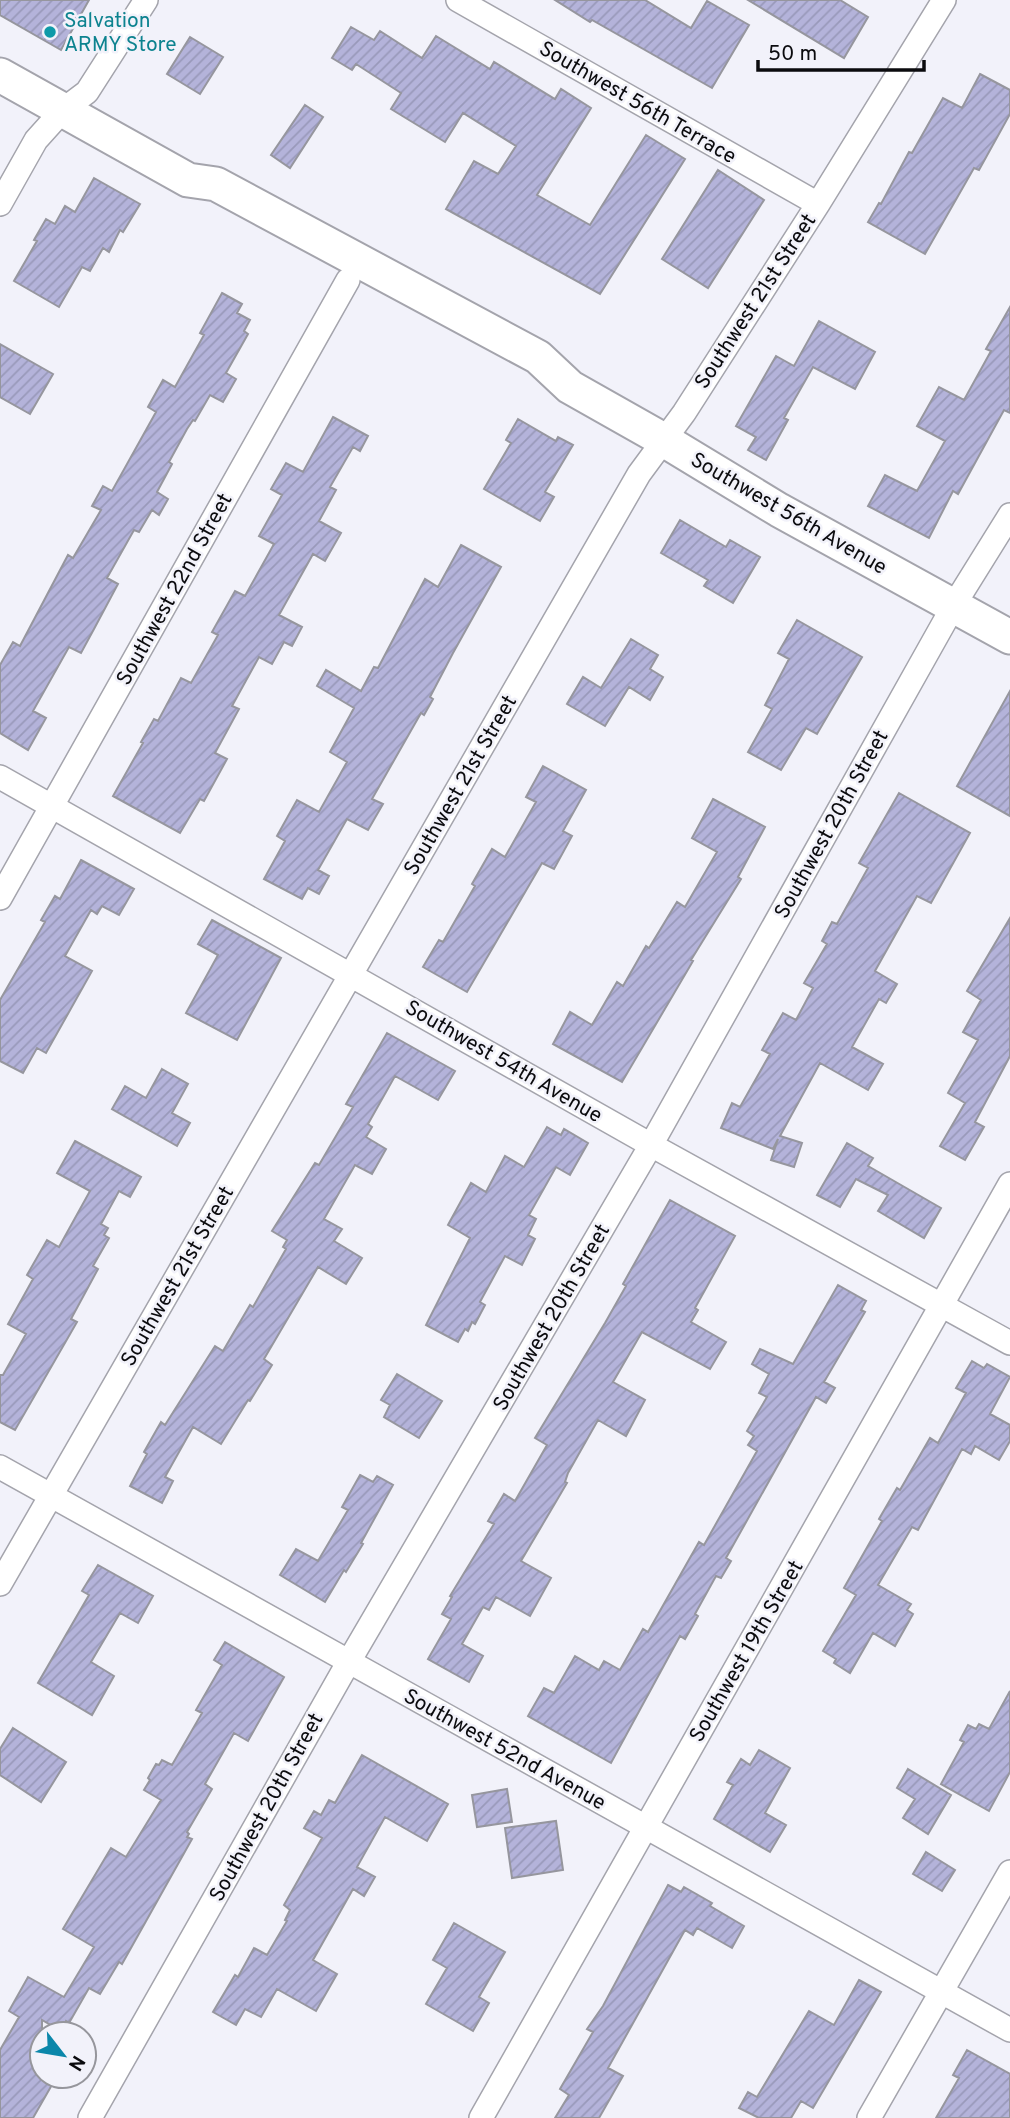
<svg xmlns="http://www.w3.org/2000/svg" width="1010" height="2118" font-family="Overpass,sans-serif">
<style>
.building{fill:url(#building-hatch);stroke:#96969e;stroke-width:2}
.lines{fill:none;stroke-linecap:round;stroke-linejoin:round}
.street-casing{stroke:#a4a4ac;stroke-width:26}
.secondary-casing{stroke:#a4a4ac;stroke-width:37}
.street{stroke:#fff;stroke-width:23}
.secondary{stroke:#fff;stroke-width:33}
.culture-dot{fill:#0f9aa8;stroke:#f2f2fa;stroke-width:2.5}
.labels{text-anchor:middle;stroke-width:5;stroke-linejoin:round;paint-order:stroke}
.culture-label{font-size:21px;fill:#0d838f;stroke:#f2f2fa;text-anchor:start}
.street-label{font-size:21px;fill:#0b0b0e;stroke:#f2f2fa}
</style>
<defs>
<pattern id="building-hatch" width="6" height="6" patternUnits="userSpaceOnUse" patternTransform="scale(1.75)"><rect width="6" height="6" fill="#b4b3da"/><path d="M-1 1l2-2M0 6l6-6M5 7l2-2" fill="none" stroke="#9999ba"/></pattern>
</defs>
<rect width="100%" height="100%" fill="#f2f2fa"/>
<!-- building -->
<path class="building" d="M0 0H89L61 50 0 15Z
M555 0H645L691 28 707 1 749 25 712 88 592 20 590 22Z
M748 0H840L868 17 844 58Z
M351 27 374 40 380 31 422 58 436 36 490 69 494 62 555 99 561 89 591 108 537 195 590 225 646 135 685 159 600 294 446 209 474 161 498 174 516 146 463 113 445 142 391 109 401 93 356 64 352 70 332 58Z
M190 37 223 57 200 94 167 74Z
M980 74 1010 90V114L979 170 974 168 925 254 868 222 879 203 881 204 909 152 912 153 943 98 962 108Z
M305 105 323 117 290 168 271 155Z
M718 170 764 200 708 288 662 259Z
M94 178 140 204 123 232 120 230 109 252 103 248 90 271 82 267 59 307 14 281 37 241 34 240 46 219 55 224 65 206 75 212Z
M222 293 242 304 237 313 250 320 244 331 248 334 226 373 236 379 223 402 210 395 195 421 193 420 187 429 169 462 172 464 157 492 168 499 159 515 152 510 139 532 134 530 107 578 118 584 94 629 81 653 69 647 33 711 46 718 28 750 0 733V665L13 642 20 646 68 555 73 558 101 510 92 506 103 486 112 491 156 412 148 407 163 380 175 387 204 335 200 333Z
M1010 307V413L1004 410 958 494 953 491 929 538 868 506 885 475 917 491 945 441 917 426 939 387 964 400 991 351 986 349Z
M819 321 875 352 855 389 813 367 784 418 788 420 766 460 748 450 756 437 736 426 776 356 794 366Z
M0 344 53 374 30 414 0 397Z
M333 417 368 436 360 451 353 447 330 487 336 490 319 521 341 533 325 561 313 554 279 615 302 627 292 646 284 642 272 664 259 657 232 706 239 709 215 753 227 759 204 801 200 799 180 833 113 796 143 743 141 742 154 719 158 721 181 678 191 683 218 635 212 632 235 591 245 596 274 544 259 536 282 495 271 489 286 463 303 472Z
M518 419 556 441 558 437 573 445 545 492 554 497 540 521 484 489 511 443 506 440Z
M680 520 726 547 730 540 760 557 733 603 704 586 708 580 661 553Z
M461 545 501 567 453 653 430 697 433 699 424 715 421 713 372 799 383 804 368 830 347 819 318 870 329 876 319 894 308 888 302 899 264 879 285 841 277 836 297 800 319 812 347 762 330 752 354 708 317 686 326 670 361 691 374 667 378 668 425 579 438 587Z
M797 620 862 657 817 734 806 728 781 770 748 752 772 709 765 705 789 659 778 653Z
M631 639 658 655 650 669 663 677 650 700 629 687 605 726 567 704 583 677 601 688Z
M1010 691V816L957 786Z
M543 766 586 790 563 831 572 836 554 869 542 863 467 992 423 967 439 940 443 942 475 886 472 884 492 849 505 857 536 802 526 797Z
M899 793 970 833 931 903 917 896 875 971 897 984 886 1003 879 999 852 1047 883 1064 868 1090 820 1063 780 1136 802 1143 794 1167 771 1160 778 1139 773 1149 721 1128 732 1103 740 1107 770 1054 762 1050 783 1013 796 1020 813 988 804 983 827 944 822 941 832 922 837 924 868 868 859 863Z
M713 799 765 827 738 877 741 879 691 960 693 961 622 1082 553 1044 570 1012 592 1025 617 982 623 986 646 946 649 948 677 902 685 907 717 852 692 838Z
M81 860 134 889 119 915 102 906 97 914 91 910 65 956 92 971 46 1053 37 1048 23 1073 0 1061V1000L45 922 41 920 55 896 60 899Z
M1010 918V1056L975 1122 984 1127 965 1160 940 1146 965 1103 948 1093 978 1040 963 1032 981 1000 967 991Z
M212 920 281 958 237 1040 186 1013 218 955 198 944Z
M387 1033 455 1071 438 1100 395 1076 368 1124 372 1127 366 1137 386 1149 372 1174 355 1165 324 1219 342 1229 334 1241 362 1258 346 1284 318 1267 264 1359 272 1365 250 1401 248 1400 221 1444 193 1427 165 1477 173 1481 162 1503 130 1486 147 1454 144 1452 161 1422 165 1425 215 1346 223 1351 250 1305 253 1307 286 1249 283 1247 287 1240 272 1231 315 1163 319 1165 353 1107 346 1104Z
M162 1069 188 1084 172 1113 190 1123 177 1146 112 1109 125 1086 146 1098Z
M547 1127 561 1135 564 1129 588 1143 570 1175 556 1167 529 1215 536 1219 528 1235 535 1239 522 1265 505 1256 480 1302 485 1305 475 1324 472 1322 468 1331 465 1329 458 1342 426 1325 470 1238 448 1225 471 1183 486 1192 505 1156 524 1167Z
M75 1141 141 1177 130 1197 119 1191 101 1224 108 1228 104 1235 109 1238 93 1266 98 1269 71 1319 77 1322 15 1430 0 1422V1375H3L26 1334 8 1324 33 1279 27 1275 47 1240 59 1247 90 1191 57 1173Z
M847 1143 873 1158 868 1166 941 1208 924 1238 878 1211 888 1195 856 1179 840 1207 817 1195Z
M670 1200 735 1236 695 1308 698 1310 691 1322 726 1342 710 1369 642 1332 613 1382 645 1400 626 1436 598 1420 568 1473 565 1482 567 1483 521 1561 551 1578 530 1616 496 1597 489 1610 483 1607 462 1644 483 1656 469 1682 428 1659 451 1619 442 1614 452 1597 450 1596 494 1524 488 1521 504 1494 515 1501 547 1445 535 1438 605 1323 626 1286 623 1284Z
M838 1285 866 1301 861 1310 865 1312 824 1382 835 1388 826 1403 816 1397 726 1558 731 1561 721 1578 716 1576 695 1614 698 1616 685 1639 680 1636 611 1763 528 1716 544 1688 554 1693 575 1656 599 1670 604 1661 620 1670 643 1629 648 1632 699 1542 704 1545 757 1451 748 1445 754 1436 747 1431 767 1397 759 1393 769 1374 752 1364 760 1349 793 1364Z
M972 1361 984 1368 987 1364 1010 1377 990 1414 1010 1425V1441L999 1460 975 1446 971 1454 962 1449 918 1530 912 1527 878 1585 911 1604 907 1610 913 1614 895 1646 873 1633 850 1673 834 1663 836 1659 823 1651 856 1595 844 1588 882 1521 879 1519 897 1488 900 1490 930 1438 938 1443 966 1393 956 1388Z
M397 1374 442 1401 419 1438 384 1417 390 1405 381 1400Z
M360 1475 373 1482 377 1476 393 1485 361 1543 363 1544 346 1572 344 1570 325 1602 280 1575 296 1549 318 1561 348 1510 342 1507Z
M98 1565 153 1596 138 1623 120 1613 91 1662 114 1676 92 1715 38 1683 89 1595 82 1591Z
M225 1642 284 1677 248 1741 234 1733 205 1784 212 1789 187 1832 189 1834 187 1837 192 1839 122 1964 119 1962 100 1994 89 1988 69 2023 66 2021 61 2031 42 2020V2076H57L33 2118H0V2050L19 2017 9 2011 28 1977 64 1997 94 1947 63 1929 111 1848 126 1857 161 1800 144 1790 150 1780 148 1778 156 1764 159 1765 162 1760 172 1765 202 1713 196 1710 222 1665 214 1660Z
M1010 1691V1772L989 1811 941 1784 964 1742 960 1740 968 1725 976 1729 979 1724 989 1729Z
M13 1728 66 1762 41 1802 0 1775V1749Z
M759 1750 790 1768 765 1813 786 1825 770 1852 714 1819 733 1785 727 1782 741 1759 750 1765Z
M362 1755 448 1804 427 1841 385 1817 357 1867 375 1877 364 1896 353 1889 313 1960 337 1974 316 2011 277 1989 261 2017 245 2009 236 2025 213 2012 235 1975 238 1977 254 1948 267 1955 287 1921 285 1920 290 1910 284 1905 322 1838 304 1828 314 1811 321 1815 329 1800 335 1803Z
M908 1769 951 1795 928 1834 903 1818 915 1799 897 1788Z
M507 1789 512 1822 477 1827 472 1795Z
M556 1821 563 1870 512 1878 505 1828Z
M926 1852 955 1870 942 1891 913 1874Z
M668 1885 681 1892 684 1887 712 1903 710 1906 744 1926 732 1948 697 1928 693 1935 685 1930 608 2068 623 2076 599 2118H555L569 2095 560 2089 593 2032 587 2029 603 2006Z
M454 1923 505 1952 479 1997 489 2003 473 2031 426 2004 447 1968 433 1960Z
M859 1980 881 1992 813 2108 801 2101 791 2118H759L739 2108 748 2092 757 2097 809 2011 834 2025Z
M967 2050 1010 2074V2118H936L959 2078 953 2075Z"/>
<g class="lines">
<defs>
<path id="street" d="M458 0 818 204
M0 204 36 140 63 110 87 92 146 0
M0 777 651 1145 1010 1343
M0 898 348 280
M0 1467 1010 2030
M0 1584 639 474 684 413 818 204 944 0
M90 2118 348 1663 651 1145 954 605 1010 515
M481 2118 1010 1184
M869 2118 1010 1872"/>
<path id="secondary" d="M0 75 188 180 216 184 538 357 570 387 662 439 779 510 1010 637"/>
</defs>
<!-- street casing -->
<use href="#street" class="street-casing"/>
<!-- secondary casing -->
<use href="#secondary" class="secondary-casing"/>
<!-- street -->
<use href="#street" class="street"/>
<!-- secondary -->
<use href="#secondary" class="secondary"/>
</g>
<!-- markers -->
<circle class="culture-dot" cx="50" cy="32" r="7"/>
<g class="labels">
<!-- culture labels -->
<g class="culture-label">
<text x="64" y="27">Salvation<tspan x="64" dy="24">ARMY Store</tspan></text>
</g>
<!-- street labels -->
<g class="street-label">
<text transform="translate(638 102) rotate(30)" y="7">Southwest 56th Terrace</text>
<text transform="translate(755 301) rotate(-57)" y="7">Southwest 21st Street</text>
<text transform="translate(789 513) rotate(30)" y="7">Southwest 56th Avenue</text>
<text transform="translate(174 589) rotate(-61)" y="7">Southwest 22nd Street</text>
<text transform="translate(460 785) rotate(-60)" y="7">Southwest 21st Street</text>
<text transform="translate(831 824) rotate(-61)" y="7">Southwest 20th Street</text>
<text transform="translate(504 1061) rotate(30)" y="7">Southwest 54th Avenue</text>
<text transform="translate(177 1276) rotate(-60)" y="7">Southwest 21st Street</text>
<text transform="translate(551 1317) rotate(-60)" y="7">Southwest 20th Street</text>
<text transform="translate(746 1651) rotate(-60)" y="7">Southwest 19th Street</text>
<text transform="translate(505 1749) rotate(29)" y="7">Southwest 52nd Avenue</text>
<text transform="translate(266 1807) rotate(-61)" y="7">Southwest 20th Street</text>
</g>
</g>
<!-- north arrow -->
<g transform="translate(63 2055) rotate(121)"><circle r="33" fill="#f2f2fa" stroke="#96969c" stroke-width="2"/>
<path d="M0-5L12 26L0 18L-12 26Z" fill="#0b87aa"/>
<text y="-10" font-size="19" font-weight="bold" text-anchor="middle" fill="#0b0b0e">N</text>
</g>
<!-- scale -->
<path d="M758 60v10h166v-10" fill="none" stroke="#0b0b0e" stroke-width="3.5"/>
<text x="768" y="60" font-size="21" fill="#0b0b0e" stroke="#f2f2fa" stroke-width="5" paint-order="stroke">50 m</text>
</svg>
